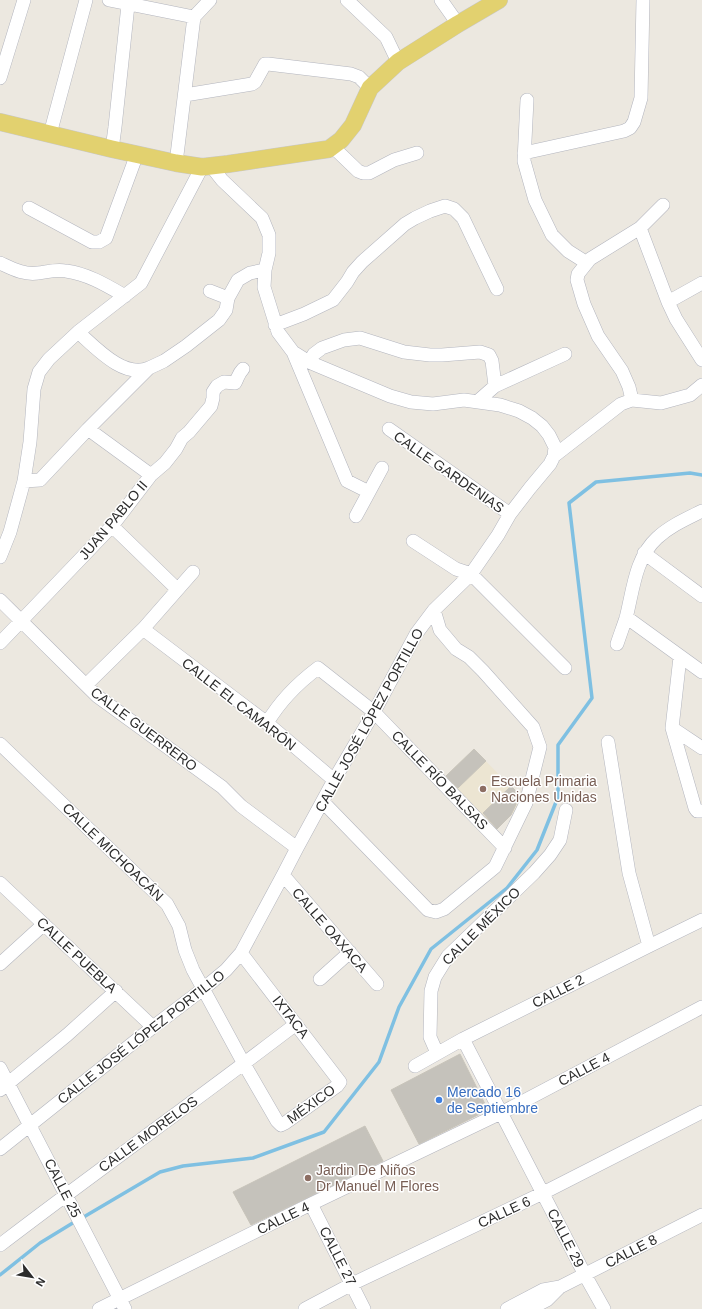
<svg xmlns="http://www.w3.org/2000/svg" width="702" height="1309" font-family="Arial,sans-serif">
<style>
.education{fill:#ece5d2}
.lines{fill:none;stroke-linecap:round;stroke-linejoin:round}
.stream{stroke:#7fc0e2;stroke-width:3.5}
.building{fill:#c5c2bb;stroke:#c8c4ba}
.minor-casing{stroke:#b3b5be;stroke-width:14}
.major-casing{stroke:#c8c8c8;stroke-width:18}
.minor{stroke:#fff;stroke-width:13}
.major{stroke:#e2d16f;stroke-width:17}
.education-dot{fill:#8d6e63;stroke:#fff;stroke-width:1.5}
.shop-dot{fill:#3f7fe0;stroke:#fff;stroke-width:1.5}
.labels{text-anchor:middle;stroke-width:3;stroke-linejoin:round;paint-order:stroke}
.street-label{font-size:14px;fill:#2c2c2c;stroke:#fff}
.education-label{font-size:14px;fill:#785e54;stroke:#fff;text-anchor:start}
.shop-label{font-size:14px;fill:#366cbe;stroke:#fff;text-anchor:start}
</style>
<rect width="100%" height="100%" fill="#ece8e0"/>
<!-- education -->
<path class="education" d="M474 749 525 801 494 832 443 779Z"/>
<g class="lines">
<!-- stream -->
<path class="stream" d="M82 1218 160 1172 183 1166 253 1158 324 1132 379 1062 399 1007 431 949 507 888 537 850 558 797V745L592 698 569 503 596 482 690 473 702 475
M0 1275 40 1243 76 1221"/>
</g>
<!-- building -->
<path class="building" d="M474 749 486 761 458 788 446 776Z
M511 786 520 795 518 800 511 815 497 829 483 813Z
M460 1054 488 1110 419 1144 391 1090Z
M365 1126 383 1161 251 1225 233 1192Z"/>
<g class="lines">
<defs>
<path id="minor" d="M109 0 194 17
M347 0 386 37 398 62
M441 0 458 24
M194 17 210 0
M0 78 24 0
M185 95 252 84 255 82 265 64H268L351 74 359 77 370 88
M527 100 524 161 535 200 552 235 568 251 587 263
M50 134 86 0
M332 146 358 171 363 173H369L394 160 417 153
M112 149 115 127 128 5
M524 153 624 131 630 128 634 122 641 98 643 0
M176 163 194 17
M29 208 92 242H99L106 238 137 154
M640 228 668 302 676 319 702 360
M0 263C13 269 24 275 38 273 47 272 56 269 66 271 88 274 106 285 125 296
M210 291 228 298
M668 302 702 283
M275 325 304 314 333 300 347 282 353 272 362 262 405 224 415 218 430 211 445 206 454 209 463 218 497 289
M78 332C96 348 124 379 149 368
M293 352 347 481 369 492
M309 362 314 354 322 348 344 340 360 338 404 352 430 355H442L480 352 489 355 492 361 495 386
M632 400 629 387 622 371 598 336 584 304 577 280 578 274 590 259 640 228 663 205
M478 401 495 386 565 354
M88 429 151 475
M389 429 510 514
M554 456 621 404 632 400 661 403 690 395 702 385
M24 481 40 480 88 429 149 368 164 361 186 346 219 320 226 310 228 298 238 280 250 273 265 270
M356 516 382 468
M112 526 177 589
M413 541 456 569 471 574 565 668
M644 553 702 596
M0 557 10 532 24 481 30 442 34 389 39 372 49 359 78 332 141 283 202 167
M0 600 97 696 222 787 241 806 297 848
M626 617 702 672
M143 629 267 723 334 780
M0 643 112 526 151 475 165 463 176 449 182 438 189 432 211 406 213 398V392L217 386 224 382 235 383C238 378 238 374 243 369
M617 644C620 635 623 627 626 618 633 591 635 558 657 538 670 526 686 519 702 511
M680 657 672 728 695 808 697 811H702
M86 685 143 629 193 572
M267 723C280 701 298 683 318 668L374 712 505 848
M672 728 702 748
M608 742 629 873 649 946
M0 744 167 904 179 926 185 950 193 970 244 1064 277 1121 281 1125 285 1123 337 1086 340 1082 241 953
M323 802 428 910 436 912 444 909 495 867 526 803 540 747 533 727 483 671 469 657 456 649 440 630 434 610
M283 875 377 984
M0 883 153 1027
M0 964 44 924
M320 979 350 952
M463 1039 585 1275 604 1309
M437 1053 430 1037 431 991 435 977 448 956 534 873 550 855 560 840 566 810
M415 1066 463 1039 649 946 702 920
M0 1068 125 1309
M0 1090 67 1035 116 991
M0 1149 153 1027 203 989 226 970 241 953 283 875 297 848 334 780 374 712 416 634 434 610 471 574 498 535 510 514 530 488 550 464 554 456 555 447 549 435 542 426 532 418 519 411 500 405 464 400 433 404 411 402 390 396 328 370 309 362 293 352 278 332 264 287 265 270 269 253V235L262 218 222 180 211 166
M311 1204 364 1309
M0 1245C98 1170 198 1099 296 1024
M99 1309 311 1204 501 1113 702 1007
M305 1309 352 1284 543 1193 702 1112
M507 1309 543 1290 560 1287 702 1215
M529 1309 547 1300 560 1287"/>
<path id="major" d="M0 122 112 149 176 163 202 167 228 164 329 149 341 140 353 125 370 88 398 62 458 24 499 0"/>
</defs>
<!-- minor casing -->
<use href="#minor" class="minor-casing"/>
<!-- major casing -->
<use href="#major" class="major-casing"/>
<!-- minor -->
<use href="#minor" class="minor"/>
<!-- major -->
<use href="#major" class="major"/>
</g>
<!-- markers -->
<g class="education-dot">
<circle cx="483" cy="789" r="4"/>
<circle cx="308" cy="1178" r="4"/>
</g>
<circle class="shop-dot" cx="439" cy="1100" r="4"/>
<g class="labels">
<!-- street labels -->
<g class="street-label">
<text transform="translate(449 472) rotate(35)" y="5">CALLE GARDENIAS</text>
<text transform="translate(113 520) rotate(-50)" y="5">JUAN PABLO II</text>
<text transform="translate(239 704) rotate(38)" y="5">CALLE EL CAMARÓN</text>
<text transform="translate(369 720) rotate(-61)" y="5">CALLE JOSÉ LÓPEZ PORTILLO</text>
<text transform="translate(144 729) rotate(37)" y="5">CALLE GUERRERO</text>
<text transform="translate(440 780) rotate(46)" y="5">CALLE RÍO BALSAS</text>
<text transform="translate(113 852) rotate(44)" y="5">CALLE MICHOACÁN</text>
<text transform="translate(481 926) rotate(-45)" y="5">CALLE MÉXICO</text>
<text transform="translate(330 930) rotate(49)" y="5">CALLE OAXACA</text>
<text transform="translate(77 955) rotate(43)" y="5">CALLE PUEBLA</text>
<text transform="translate(558 991) rotate(-27)" y="5">CALLE 2</text>
<text transform="translate(291 1017) rotate(52)" y="5">IXTACA</text>
<text transform="translate(141 1037) rotate(-38)" y="5">CALLE JOSÉ LÓPEZ PORTILLO</text>
<text transform="translate(584 1069) rotate(-28)" y="5">CALLE 4</text>
<text transform="translate(311 1104) rotate(-36)" y="5">MÉXICO</text>
<text transform="translate(148 1134) rotate(-36)" y="5">CALLE MORELOS</text>
<text transform="translate(63 1188) rotate(63)" y="5">CALLE 25</text>
<text transform="translate(504 1212) rotate(-25)" y="5">CALLE 6</text>
<text transform="translate(283 1218) rotate(-26)" y="5">CALLE 4</text>
<text transform="translate(566 1238) rotate(63)" y="5">CALLE 29</text>
<text transform="translate(631 1251) rotate(-27)" y="5">CALLE 8</text>
<text transform="translate(338 1256) rotate(63)" y="5">CALLE 27</text>
</g>
<!-- education labels -->
<g class="education-label">
<text x="491" y="786">Escuela Primaria<tspan x="491" dy="16">Naciones Unidas</tspan></text>
<text x="316" y="1175">Jardin De Niños<tspan x="316" dy="16">Dr Manuel M Flores</tspan></text>
</g>
<!-- shop labels -->
<g class="shop-label">
<text x="447" y="1097">Mercado 16<tspan x="447" dy="16">de Septiembre</tspan></text>
</g>
</g>
<!-- north arrow -->
<g transform="translate(32 1277) rotate(121)" stroke="#ffffff" stroke-width="3" paint-order="stroke">
<path d="M0-3L7 15L0 10L-7 15Z" fill="#2c2c2c"/>
<text y="-6" font-size="11" font-weight="bold" text-anchor="middle" fill="#2c2c2c">N</text>
</g>
</svg>
